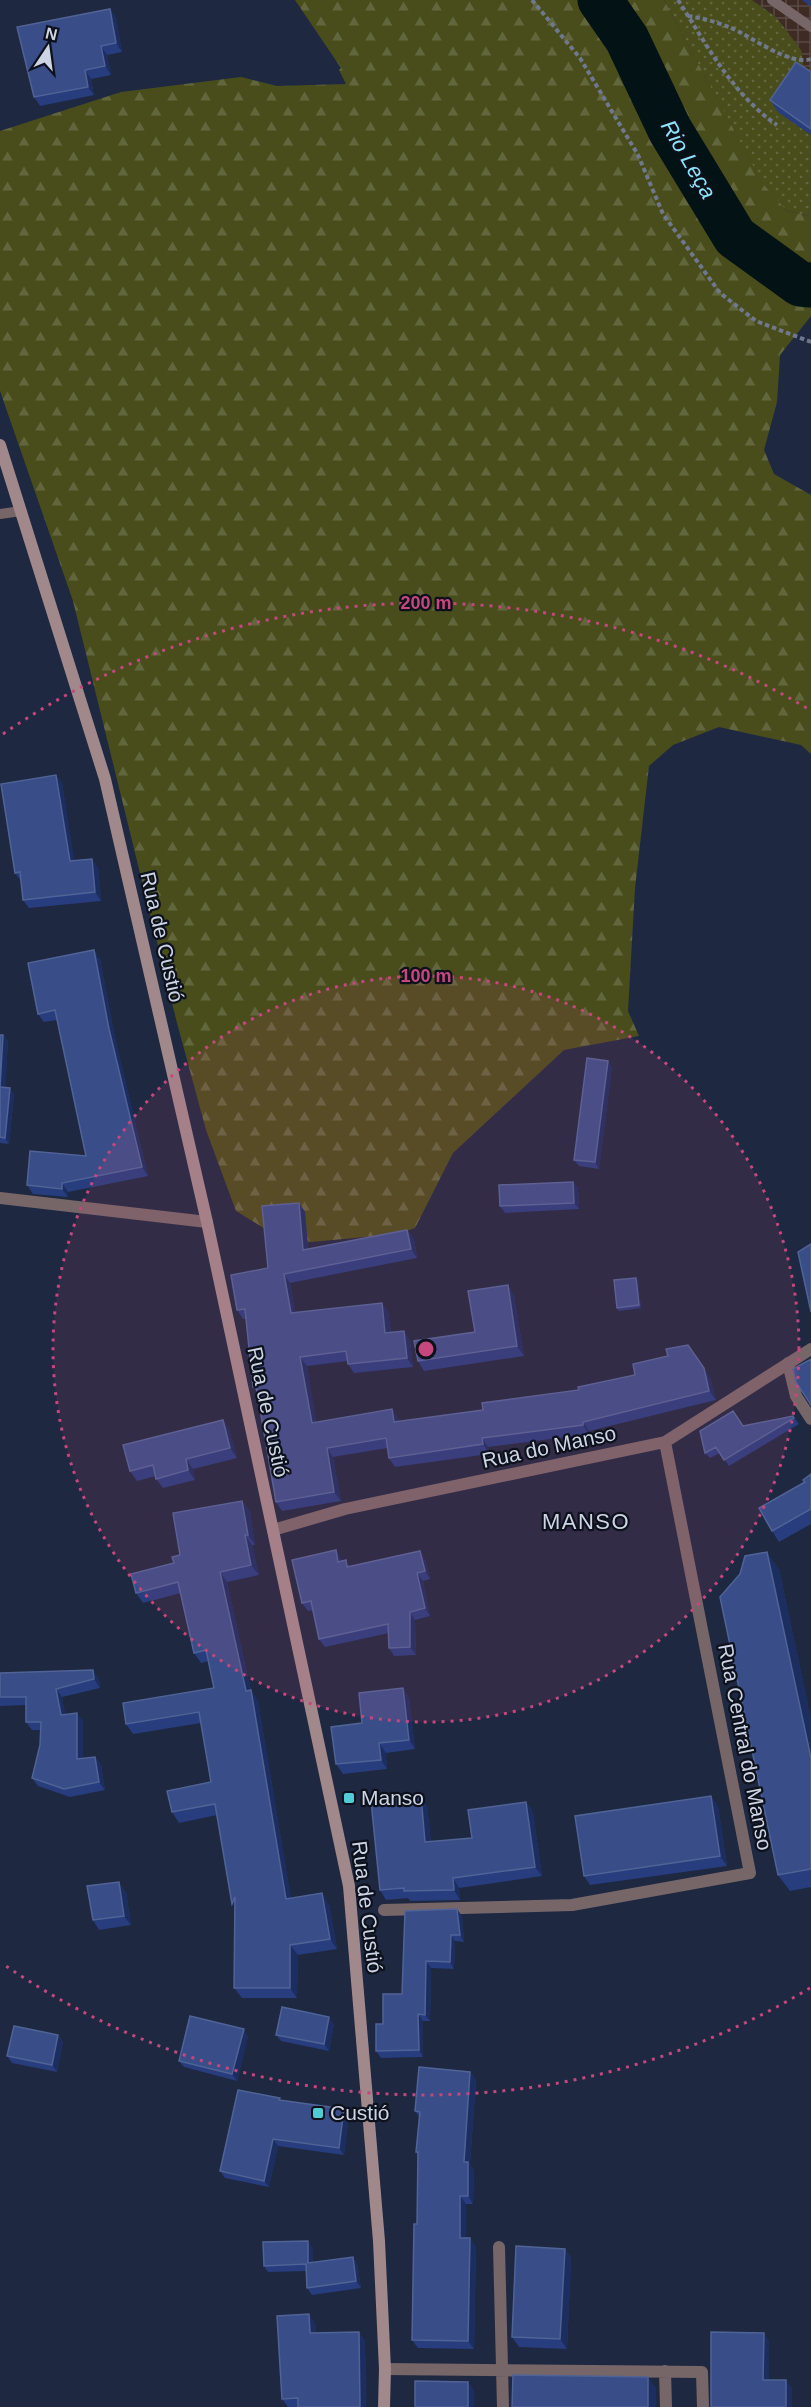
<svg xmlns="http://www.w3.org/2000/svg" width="811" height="2407" font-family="Arial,sans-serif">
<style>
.industrial{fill:url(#industrial-grid)}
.grass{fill:url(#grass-dots)}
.forest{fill:url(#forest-firs)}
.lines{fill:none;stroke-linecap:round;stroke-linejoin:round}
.river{stroke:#031215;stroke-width:45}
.path{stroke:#6f788c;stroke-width:4;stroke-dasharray:4.5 3;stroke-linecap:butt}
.lane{stroke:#766668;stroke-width:10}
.street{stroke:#766668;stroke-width:12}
.secondary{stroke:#a1888b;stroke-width:12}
.wall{fill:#273d7d}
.shaded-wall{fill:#1c2e60}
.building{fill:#394e88;stroke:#506396;stroke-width:1.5}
.ring{fill:none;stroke:#c5477d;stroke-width:3;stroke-dasharray:3 6}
.poi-dot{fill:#51ccd4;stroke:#0d111c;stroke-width:2}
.labels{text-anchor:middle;stroke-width:4.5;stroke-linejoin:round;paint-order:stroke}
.street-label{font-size:21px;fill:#cdd4e3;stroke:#0d111c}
.poi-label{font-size:21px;fill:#cdd4e3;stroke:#0d111c;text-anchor:start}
.water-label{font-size:22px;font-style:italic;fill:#8ee5fa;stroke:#0d111c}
.neighbourhood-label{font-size:22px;letter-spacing:1.5px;fill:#cdd4e3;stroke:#0d111c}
.centre{fill:#c5477d;stroke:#0d111c;stroke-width:3}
.ring-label{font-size:18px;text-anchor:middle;font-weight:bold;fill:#c5477d;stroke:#0d111c;stroke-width:4.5;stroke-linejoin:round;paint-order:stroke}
</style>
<defs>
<pattern id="industrial-grid" width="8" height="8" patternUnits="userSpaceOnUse" patternTransform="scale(1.5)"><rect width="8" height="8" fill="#3e2b24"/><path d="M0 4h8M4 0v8" fill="none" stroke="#594944"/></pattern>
<pattern id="grass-dots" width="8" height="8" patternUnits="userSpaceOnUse" patternTransform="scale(1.5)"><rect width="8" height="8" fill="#494d1c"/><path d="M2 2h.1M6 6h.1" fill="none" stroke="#62663d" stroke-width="1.8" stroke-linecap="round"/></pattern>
<pattern id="forest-firs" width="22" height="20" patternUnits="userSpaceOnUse" patternTransform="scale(1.5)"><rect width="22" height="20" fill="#494d1c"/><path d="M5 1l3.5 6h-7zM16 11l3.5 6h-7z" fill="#62663d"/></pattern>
</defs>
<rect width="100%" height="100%" fill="#1e2840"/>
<!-- industrial -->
<path class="industrial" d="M752 0H811V135L776 17Z"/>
<!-- grass -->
<path class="grass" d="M664 0H752L776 17 801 50 805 74 779 112 811 135V216L787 211 763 185Z"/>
<!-- forest -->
<path class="forest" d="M295 0H664L763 184 787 211 811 216V316L780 355 777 402 764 450 774 474 811 495V754L801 745 719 727 673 745 649 766 635 888 628 1011 639 1036 564 1050 453 1153 415 1228 397 1234 290 1244 236 1211 206 1130 177 1023 73 601 0 391V131L121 92 241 77 277 86 346 84 339 70 341 68Z"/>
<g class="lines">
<!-- river -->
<path class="river" d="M600 0 627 39 670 130 735 237 800 284 811 285"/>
<!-- path -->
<path class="path" d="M532 0 580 58 638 155 663 214 720 293 756 321 811 342
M678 0C707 45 732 94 777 125
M688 16C702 18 716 22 729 27 751 36 789 66 811 59"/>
<!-- lane -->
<path class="lane" d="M772 0 811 27
M0 514 21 511"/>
<!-- street -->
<path class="street" d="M0 1198 207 1222
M788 1363 796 1396 811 1419
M273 1530 345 1509 665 1442 811 1349
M384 1910 572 1905 750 1873 665 1442
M499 2247 503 2407
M385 2369 702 2372 703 2407
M665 2371 666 2407"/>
<!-- secondary -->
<path class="secondary" d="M0 445 105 779 207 1222 349 1886 379 2241 385 2369 384 2407"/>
</g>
<!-- wall -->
<path class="wall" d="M802 0H811V7Z
M110 9 116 18 122 52 107 55 111 75 91 79 94 95 40 106 34 97Z
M811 72V135L778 112 770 100Z
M56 775 62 783 74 861 98 867 101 901 29 908 23 900 21 881 15 873Z
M100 959 115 1038 148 1176 68 1192V1197L33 1194 27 1185 86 1156 57 1020 44 1022 38 1014Z
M0 1035H3L8 1041 5 1088 14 1094 9 1144 0 1143Z
M608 1061 612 1068 599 1169 579 1166 574 1160Z
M573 1182 578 1188 579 1209 505 1213 500 1206Z
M299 1203 305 1212 308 1249 407 1230 414 1239 417 1258 290 1283 295 1312 382 1303 388 1312 391 1332 410 1340 413 1367 354 1373 348 1364 347 1361 307 1366 316 1422 398 1418 399 1422 710 1377 716 1400 589 1431V1434L488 1447 489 1454 395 1467 389 1458 387 1448 333 1457 341 1501 282 1511 276 1502 257 1392 253 1387 246 1319H243L237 1310 268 1268Z
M636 1278 638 1281 641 1308 619 1311 617 1308Z
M514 1295 524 1356 424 1371 418 1361 475 1332Z
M793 1416 799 1424 729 1466 720 1453 710 1458 705 1453 743 1426Z
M229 1429 237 1458 193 1469 195 1480 163 1488 156 1479V1476L137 1481 130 1471Z
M811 1474V1524L779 1542 772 1531Z
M242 1501 250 1511 255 1545H252L259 1575 227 1582 251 1691 258 1701 291 1899 329 1904 337 1949 298 1955 297 1998H242L234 1988 235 1909 217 1815 179 1823 172 1812 211 1782 201 1723 133 1734 126 1724 214 1688 209 1661 201 1663 194 1653 181 1593 143 1603 136 1593 174 1563 180 1555Z
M336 1550 342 1561 350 1566 425 1559 430 1579 423 1581 430 1616 415 1620 416 1655 394 1656 389 1648V1633L325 1647 319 1639 313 1610 308 1611 302 1603Z
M779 1569 811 1719V1887L790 1891 778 1875 740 1574Z
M0 1673 99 1679 100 1688 62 1697 65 1715 83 1721V1758L95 1757 101 1765 105 1790 70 1797 38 1786 32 1778 40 1745V1730H32L26 1722V1705L0 1706Z
M403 1688 409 1698 415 1749 386 1753 387 1769 343 1774 336 1764 362 1723Z
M526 1802 533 1812 542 1876 459 1888 460 1900 410 1901 408 1898 386 1900 380 1890 427 1806 431 1842 472 1838Z
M718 1806 727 1866 590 1885 584 1876Z
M126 1892 131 1925 99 1930 93 1920Z
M405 1911 462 1916 464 1942 455 1941 454 1969 431 1968 430 2021H423V2057L381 2058 376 2051 383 2024 402 1994Z
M334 2024 329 2051 281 2041 276 2035Z
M58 2035 63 2042 57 2072 12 2063 7 2056Z
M248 2036 237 2081 184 2067 179 2061Z
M470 2072 476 2080 470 2164 474 2171 473 2204H466V2238L476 2247 474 2349 418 2348 412 2340 417 2224 418 2156 416 2152 419 2117 415 2111Z
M281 2100 349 2116 344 2155 278 2146 269 2187 225 2178 220 2171Z
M313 2248V2262L357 2263 361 2288 312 2295 307 2288 306 2271 268 2272 264 2266Z
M565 2249 571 2258 567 2349 519 2347 512 2337Z
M315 2323 316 2333 365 2341 366 2407H288L282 2399Z"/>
<!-- shaded-wall -->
<path class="shaded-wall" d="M110 9 116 18 122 52 116 43Z
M101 46 107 55 111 75 105 66Z
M85 70 91 79 94 95 88 87Z
M56 775 62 783 76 870 70 861Z
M92 859 98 867 101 901 95 892Z
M94 950 100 959 115 1038 148 1176 142 1167 109 1029Z
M3 1035 8 1041 5 1093 0 1087Z
M608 1061 612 1068 599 1169 595 1162Z
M10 1088 14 1094 9 1144 5 1138Z
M573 1182 578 1188 579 1209 574 1203Z
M62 1183 68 1192V1197L62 1189Z
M299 1203 305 1212 309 1259 303 1250Z
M407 1230 414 1239 417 1258 411 1249Z
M284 1274 290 1283 297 1322 291 1313Z
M636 1278 638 1281 641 1308 639 1305Z
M508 1285 514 1295 524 1356 517 1346Z
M382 1303 388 1312 392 1342 385 1333Z
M404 1331 410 1340 413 1367 407 1358Z
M688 1345 710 1377 716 1400 709 1391Z
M300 1357 307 1366 318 1432 312 1423Z
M392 1409 398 1418 401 1431 394 1422Z
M223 1420 229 1429 237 1458 230 1448Z
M583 1422 589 1431V1434L583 1425Z
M482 1438 488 1447 489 1454 483 1444Z
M327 1448 333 1457 341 1501 334 1492Z
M186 1459 193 1469 195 1480 188 1470Z
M242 1501 250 1511 255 1545 248 1535Z
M245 1535 252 1545 259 1575 251 1565Z
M336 1550 341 1558 344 1570 338 1562Z
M420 1551 425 1559 430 1579 425 1571Z
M767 1552 779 1569 811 1719V1758Z
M220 1572 227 1582 251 1691 258 1701 293 1910 286 1899 246 1691Z
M417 1573 423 1581 430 1616 425 1608Z
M410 1612 415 1620 416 1655 410 1647Z
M93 1670 99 1679 100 1688 94 1679Z
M403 1688 409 1698 415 1749 409 1740Z
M56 1689 62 1697 67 1724 61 1715Z
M77 1713 83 1721V1768L77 1759Z
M379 1743 386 1753 387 1769 381 1760Z
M95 1757 101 1765 105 1790 99 1782Z
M421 1796 427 1806 432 1852 425 1842Z
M711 1796 718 1806 727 1866 720 1856Z
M526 1802 533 1812 542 1876 535 1867Z
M453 1878 459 1888 460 1900 454 1890Z
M119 1882 126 1892 131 1925 124 1916Z
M322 1893 329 1904 337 1949 330 1939Z
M235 1897 239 1914 232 1904Z
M457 1909 462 1916 464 1942 460 1935Z
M451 1935 455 1941 454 1969 450 1962Z
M290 1945 298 1955 297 1998 290 1988Z
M426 1961 431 1968 430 2021 425 2015Z
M418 2014 423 2021V2057L419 2050Z
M329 2017 334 2024 329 2051 324 2044Z
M244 2029 248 2036 237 2081 232 2074Z
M58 2035 63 2042 57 2072 52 2065Z
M470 2072 476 2080 470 2164 474 2171 473 2204 468 2196 464 2162Z
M344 2109 349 2116 344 2155 339 2148Z
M273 2139 278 2146 269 2187 264 2181Z
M460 2196 466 2204V2246L460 2238Z
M470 2238 476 2247 474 2349 468 2341Z
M308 2241 313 2248V2269L308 2263Z
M565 2249 571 2258 567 2349 560 2339Z
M353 2257 357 2263 361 2288 356 2281Z
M309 2314 315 2323 317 2341 310 2333Z
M359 2332 365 2341 366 2407H360Z
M764 2333 769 2341V2388L763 2380Z
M648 2377 656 2388V2407H648Z
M786 2380 792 2388V2407H786Z
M468 2382 474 2390V2407H468Z"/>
<!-- building -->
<path class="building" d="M110 9 116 43 101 46 105 66 85 70 88 87 34 97 17 27Z
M796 62 811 72V129L770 100Z
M56 775 70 861 92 859 95 892 23 900 20 872 15 873 1 784Z
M94 950 109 1029 142 1167 62 1183V1189L27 1185 30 1151 86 1156 55 1010 38 1014 28 963Z
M0 1035H3L0 1087 10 1088 5 1138 0 1137Z
M587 1058 608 1061 595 1162 574 1160Z
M573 1182 574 1203 500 1206 499 1185Z
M299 1203 303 1250 407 1230 411 1249 284 1274 291 1313 382 1303 385 1333 404 1331 407 1358 348 1364 346 1351 300 1357 312 1423 392 1409 394 1422 483 1410 482 1403 579 1390 578 1387 635 1375 633 1364 668 1356 666 1349 688 1345 704 1368 709 1391 583 1422V1425L482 1438 483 1444 389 1458 386 1438 327 1448 334 1492 276 1502 256 1386 253 1387 245 1309 237 1310 231 1275 268 1268 262 1206Z
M811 1244V1312L798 1252Z
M636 1278 639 1305 617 1308 614 1280Z
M508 1285 517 1346 418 1361 414 1341 475 1332 468 1291Z
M811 1359V1405L796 1382 793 1369Z
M733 1411 743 1426 793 1416 794 1418 724 1460 716 1447 705 1453 700 1431Z
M223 1420 230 1448 186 1459 188 1470 156 1479 153 1465 130 1471 123 1445Z
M811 1474V1509L772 1531 759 1508 805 1482 803 1480Z
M242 1501 248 1535H245L251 1565 220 1572 246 1691 251 1690 286 1899 322 1893 330 1939 290 1945V1988H234L235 1897 232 1904 215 1804 172 1812 167 1791 211 1782 199 1712 126 1724 123 1703 214 1688 206 1650 194 1653 178 1582 136 1593 131 1574 174 1563 172 1557 180 1555 173 1513Z
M336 1550 338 1562 346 1560 347 1567 420 1551 425 1571 417 1573 425 1608 410 1612V1647L389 1648 388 1624 319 1639 311 1601 302 1603 292 1560Z
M767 1552 811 1758V1869L778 1875 720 1597 740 1574 745 1556Z
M93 1670 94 1679 56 1689 61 1715 77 1713V1759L95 1757 99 1782 64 1789 32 1778 40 1745 41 1722H26V1697H0V1673Z
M403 1688 409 1740 379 1743 381 1760 336 1764 331 1727 362 1723 359 1693Z
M421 1796 425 1842 472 1838 468 1810 526 1802 535 1867 453 1878 454 1890 404 1891V1888L380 1890 371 1801Z
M711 1796 720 1856 584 1876 575 1816Z
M119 1882 124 1916 93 1920 87 1886Z
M457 1909 460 1935H451L450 1962 426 1961 425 2015 418 2014 419 2050 376 2051V2024H383V1994H402L405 1911Z
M282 2007 329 2017 324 2044 276 2035Z
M190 2016 244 2029 232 2074 179 2061Z
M14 2026 58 2035 52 2065 7 2056Z
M419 2067 470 2072 464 2162H468V2196H460V2238H470L468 2341 412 2340 414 2224H417L418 2152H416L420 2112 415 2111Z
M238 2090 280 2098 279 2100 344 2109 339 2148 273 2139 264 2181 220 2171Z
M308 2241V2263L353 2257 356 2281 307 2288 306 2264 264 2266 263 2242Z
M516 2246 565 2249 560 2339 512 2337Z
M309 2314 310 2333 359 2332 360 2407H298V2398L282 2399 277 2316Z
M711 2332 764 2333 763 2380H786V2407H711Z
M513 2375 648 2377V2407H512Z
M415 2381 468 2382V2407H415Z"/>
<!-- distance rings -->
<circle cx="426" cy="1349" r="373" fill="#c5477d" fill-opacity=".12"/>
<g class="ring">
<circle cx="426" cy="1349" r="373"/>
<path d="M810 1988A746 746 0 0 1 3 1964M3 734A746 746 0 0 1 810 710"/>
</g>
<!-- markers -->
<g class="poi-dot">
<rect x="343" y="1792" width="12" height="12" rx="3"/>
<rect x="312" y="2107" width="12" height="12" rx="3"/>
</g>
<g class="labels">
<!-- street labels -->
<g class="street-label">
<text transform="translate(162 937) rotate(77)" y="7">Rua de Custió</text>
<text transform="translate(268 1412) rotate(78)" y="7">Rua de Custió</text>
<text transform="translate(549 1447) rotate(-12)" y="7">Rua do Manso</text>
<text transform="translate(745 1747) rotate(79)" y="7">Rua Central do Manso</text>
<text transform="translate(367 1907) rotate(83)" y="7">Rua de Custió</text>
</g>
<!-- poi labels -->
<g class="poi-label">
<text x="361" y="1805">Manso</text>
<text x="330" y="2120">Custió</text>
</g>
<!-- water labels -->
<g class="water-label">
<text transform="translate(689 159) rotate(60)" y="8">Rio Leça</text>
</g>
<!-- neighbourhood labels -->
<g class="neighbourhood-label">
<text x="586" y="1529">MANSO</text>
</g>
</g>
<circle cx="426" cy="1349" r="9" class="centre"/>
<g class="ring-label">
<text x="426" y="609">200 m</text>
<text x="426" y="982">100 m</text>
</g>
<!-- north arrow -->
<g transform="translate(48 48) rotate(13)" stroke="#0d111c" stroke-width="4.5" paint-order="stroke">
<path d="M0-4.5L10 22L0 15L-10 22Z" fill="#cdd4e3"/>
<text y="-9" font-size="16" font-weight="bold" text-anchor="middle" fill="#cdd4e3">N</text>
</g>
</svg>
